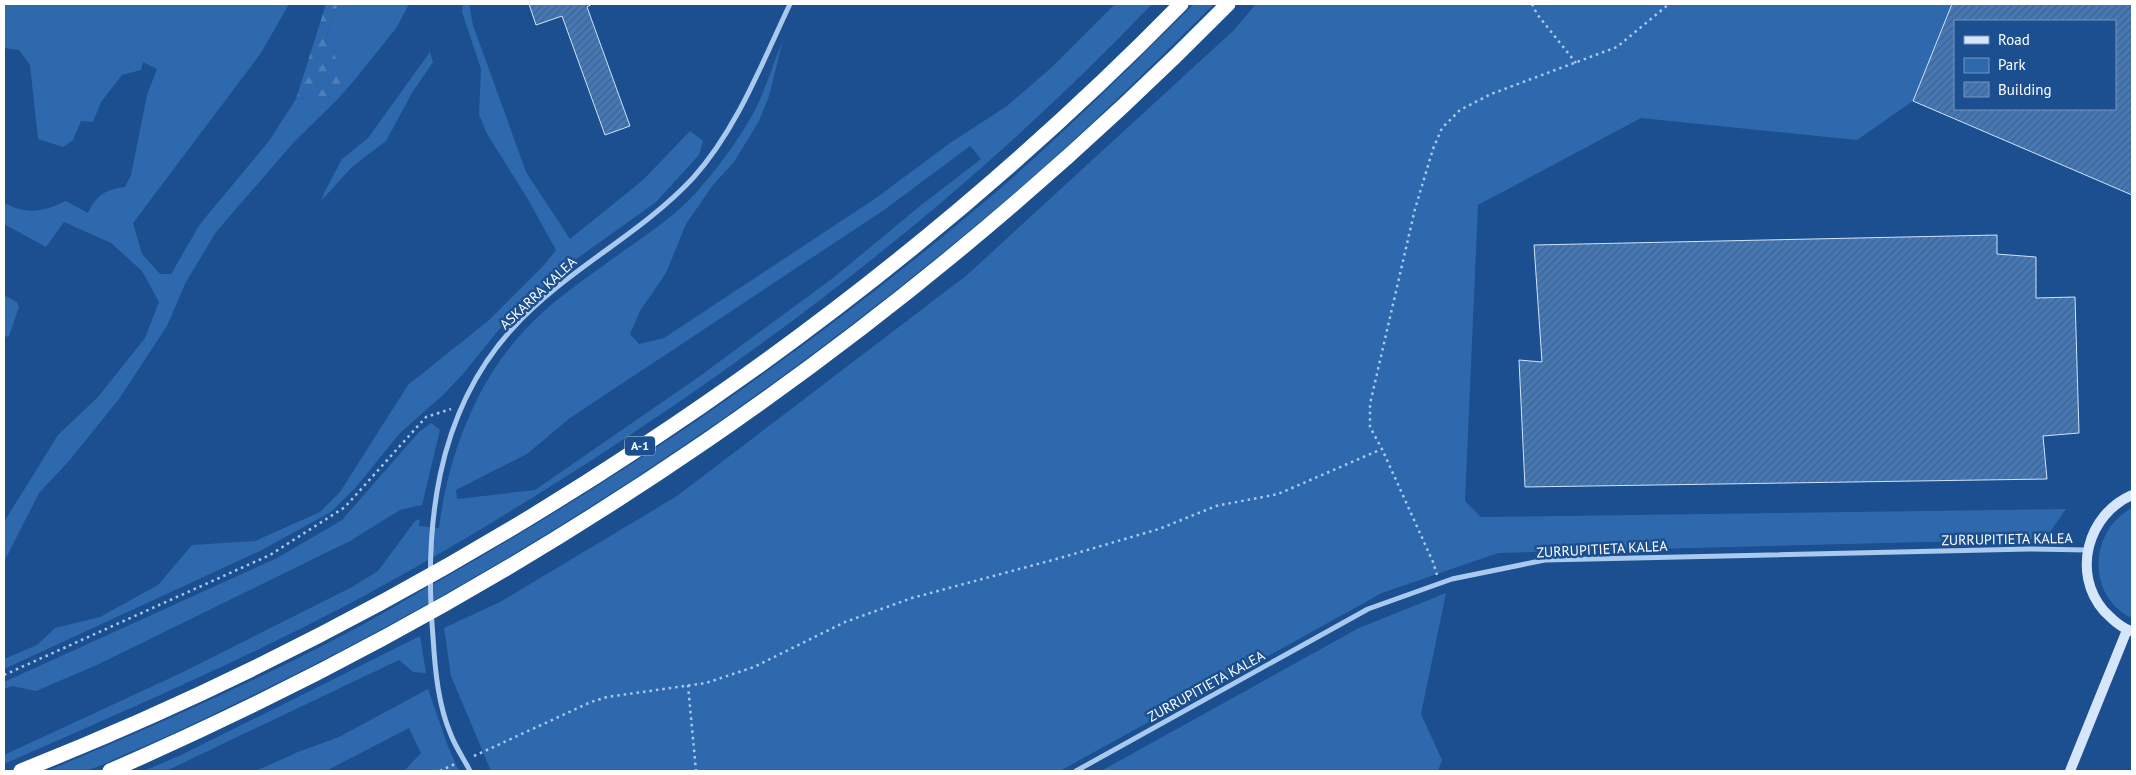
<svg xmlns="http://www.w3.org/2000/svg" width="2136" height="775" font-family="'PT Sans',sans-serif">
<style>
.green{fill:#2e69ad;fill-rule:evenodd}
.forest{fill:url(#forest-firs)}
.building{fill:url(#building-hatch);stroke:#cfe3fa;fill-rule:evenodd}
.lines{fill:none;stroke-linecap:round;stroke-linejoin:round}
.path{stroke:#a9c9ee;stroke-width:2.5;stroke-dasharray:2.5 4;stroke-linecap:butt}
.street{stroke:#a9c9ee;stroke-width:5}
.secondary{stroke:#d6e6fa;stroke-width:10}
.highway{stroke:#fff;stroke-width:15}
.labels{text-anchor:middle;stroke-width:5;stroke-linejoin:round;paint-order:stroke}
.shield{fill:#1b4f8f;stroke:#bbcadd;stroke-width:1}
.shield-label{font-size:12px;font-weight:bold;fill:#fff}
.street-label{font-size:14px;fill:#fff;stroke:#1b4f8f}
</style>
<defs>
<pattern id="forest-firs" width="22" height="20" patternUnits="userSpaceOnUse" patternTransform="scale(1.25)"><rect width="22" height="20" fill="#2e69ad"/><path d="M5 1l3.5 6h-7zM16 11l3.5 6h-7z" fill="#4d80b9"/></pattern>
<pattern id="building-hatch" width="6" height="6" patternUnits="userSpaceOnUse" patternTransform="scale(1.25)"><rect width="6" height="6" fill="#4478b7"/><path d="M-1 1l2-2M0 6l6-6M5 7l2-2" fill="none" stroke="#486282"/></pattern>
</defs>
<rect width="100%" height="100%" fill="#1b4f8f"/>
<!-- green -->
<path class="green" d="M4 4H289L261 53 133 223 142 254 160 274H171L200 224 269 141 296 99 328 96 336 101 294 142 216 232 186 282 167 326 119 399 69 461 39 493 4 562V522L58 435 98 397 145 338 159 302 142 271 111 243 64 222 46 247 4 224V203C27 215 43 212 66 201L88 213C96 195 107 189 125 187L131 175 147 95 157 69 143 62 141 70 122 75 101 102 93 122 81 121 73 140 63 147 38 139 30 65 19 50 4 48Z
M338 4H409L397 27 357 77 340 69 327 34Z
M463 4H469L473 25 526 172 570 239 643 180 690 131 703 141 699 155 656 202 568 265 505 322 463 374 443 395 400 433 356 487 331 512 260 551 4 669V659L37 645 55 628 100 617 158 585 192 545 255 541 320 512 340 492 408 385 488 321 545 264 556 250 526 196 487 134 479 114 481 69 462 12Z
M1115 4H1152C989 175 806 320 609 449 510 513 408 575 302 628 204 677 104 720 4 764V755L181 673 352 587 378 571 415 521 420 519 419 526 439 528C449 449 481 368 541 314 558 298 578 284 597 270 629 246 665 225 693 196 715 172 737 142 753 114 765 91 773 64 783 40L769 96 759 121 734 162 713 185 686 224 666 273 640 311 630 334 639 344 664 338 876 198 950 143 1007 106 1051 68ZM970 146 981 159 920 206 833 278 700 376 535 490 457 499 456 490 527 454 570 418 884 210Z
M1194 4H1214C1149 69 1083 134 1013 194 785 389 533 558 263 690 218 712 174 734 128 753 114 759 97 769 82 771 71 773 58 771 47 771 147 729 248 685 345 634 378 617 410 597 442 579 640 467 829 335 1002 187 1068 129 1131 66 1194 4Z
M1256 4H1952L1913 101 1857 140 1641 118 1478 205 1465 501 1481 517 2066 509 2045 539 1498 553 1382 593 1060 771H491L451 676 444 628 500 602 677 496 967 275 1234 30Z
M430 52 433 62 412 93 386 141 352 167 322 200 324 193 342 159 368 138Z
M4 295 17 302 19 307 9 336 4 337Z
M431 423 440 430 422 505 400 510 350 541 97 665 36 691 12 686 4 689V682L277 558 342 520 419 432Z
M2132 508V618C2086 597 2089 530 2132 508Z
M1446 593 1421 714 1442 760 1438 771H1101L1359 628Z
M420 636 426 673 413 672 399 660 166 771H144L183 754Z
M428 689 447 744 459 771H404L421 753 409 728 326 771H256L298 752 339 737Z"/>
<!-- forest -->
<path class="forest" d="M326 4H338L327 34 340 69 357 77 336 101 328 96 296 99Z"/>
<!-- building -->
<path class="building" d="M529 4H592L587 7 630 126 605 135 562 16 536 25Z
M1952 4H2132V195L1913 101ZM1955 21H2115V109H1955Z
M1997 235V254L2036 257V298L2075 297 2079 433 2043 436 2047 479 1525 487 1519 360 1542 362 1534 245Z"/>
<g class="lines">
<!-- path -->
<path class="path" d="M1532 4 1537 14 1576 63
M1437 575 1433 562 1382 449 1370 427V404L1415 209 1433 149 1442 128 1460 110 1491 94 1617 47 1669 4
M4 675 270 555 345 507 426 417 451 409
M688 685 696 771
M474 756 591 702 607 697 706 683 754 667 845 622 912 598 1060 558 1159 529 1216 506 1278 494 1382 449
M440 771 455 764"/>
<!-- street -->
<path class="street" d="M470 771C464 759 456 748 451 735 438 705 435 669 433 637 424 529 435 414 512 329 565 270 639 236 693 178 737 129 762 63 790 4
M1076 771 1368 609 1452 579 1545 560 2029 549 2087 550"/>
<!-- secondary -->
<path class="secondary" d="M2132 495C2088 514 2071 573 2104 611 2112 619 2121 628 2132 631
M2070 771 2127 630"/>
<!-- highway -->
<path class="highway" d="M21 771C451 600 857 334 1181 4
M110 771C530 588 906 330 1228 4"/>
</g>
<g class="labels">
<!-- shield labels -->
<rect class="shield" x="625" y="436.5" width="30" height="19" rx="4"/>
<g class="shield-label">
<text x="640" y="450">A-1</text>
</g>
<!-- street labels -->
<g class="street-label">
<text transform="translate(538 293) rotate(-43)" y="5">ASKARRA KALEA</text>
<text transform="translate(2007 539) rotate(-1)" y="5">ZURRUPITIETA KALEA</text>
<text transform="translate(1602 549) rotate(-3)" y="5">ZURRUPITIETA KALEA</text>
<text transform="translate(1206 686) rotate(-29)" y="5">ZURRUPITIETA KALEA</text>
</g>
</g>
<!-- border -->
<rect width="2136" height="775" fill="none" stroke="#ffffff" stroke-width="10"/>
<!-- legend -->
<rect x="1954" y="20" width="162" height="90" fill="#1b4f8f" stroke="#7695bc"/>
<rect x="1964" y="36" width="25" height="8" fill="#d6e6fa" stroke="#7695bc"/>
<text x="1998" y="45" font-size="15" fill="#ffffff">Road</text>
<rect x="1964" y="58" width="25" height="15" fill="#2e69ad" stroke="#7695bc"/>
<text x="1998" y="70" font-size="15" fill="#ffffff">Park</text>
<rect x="1964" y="82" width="25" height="15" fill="url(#building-hatch)" stroke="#7695bc"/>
<text x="1998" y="95" font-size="15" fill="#ffffff">Building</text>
</svg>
